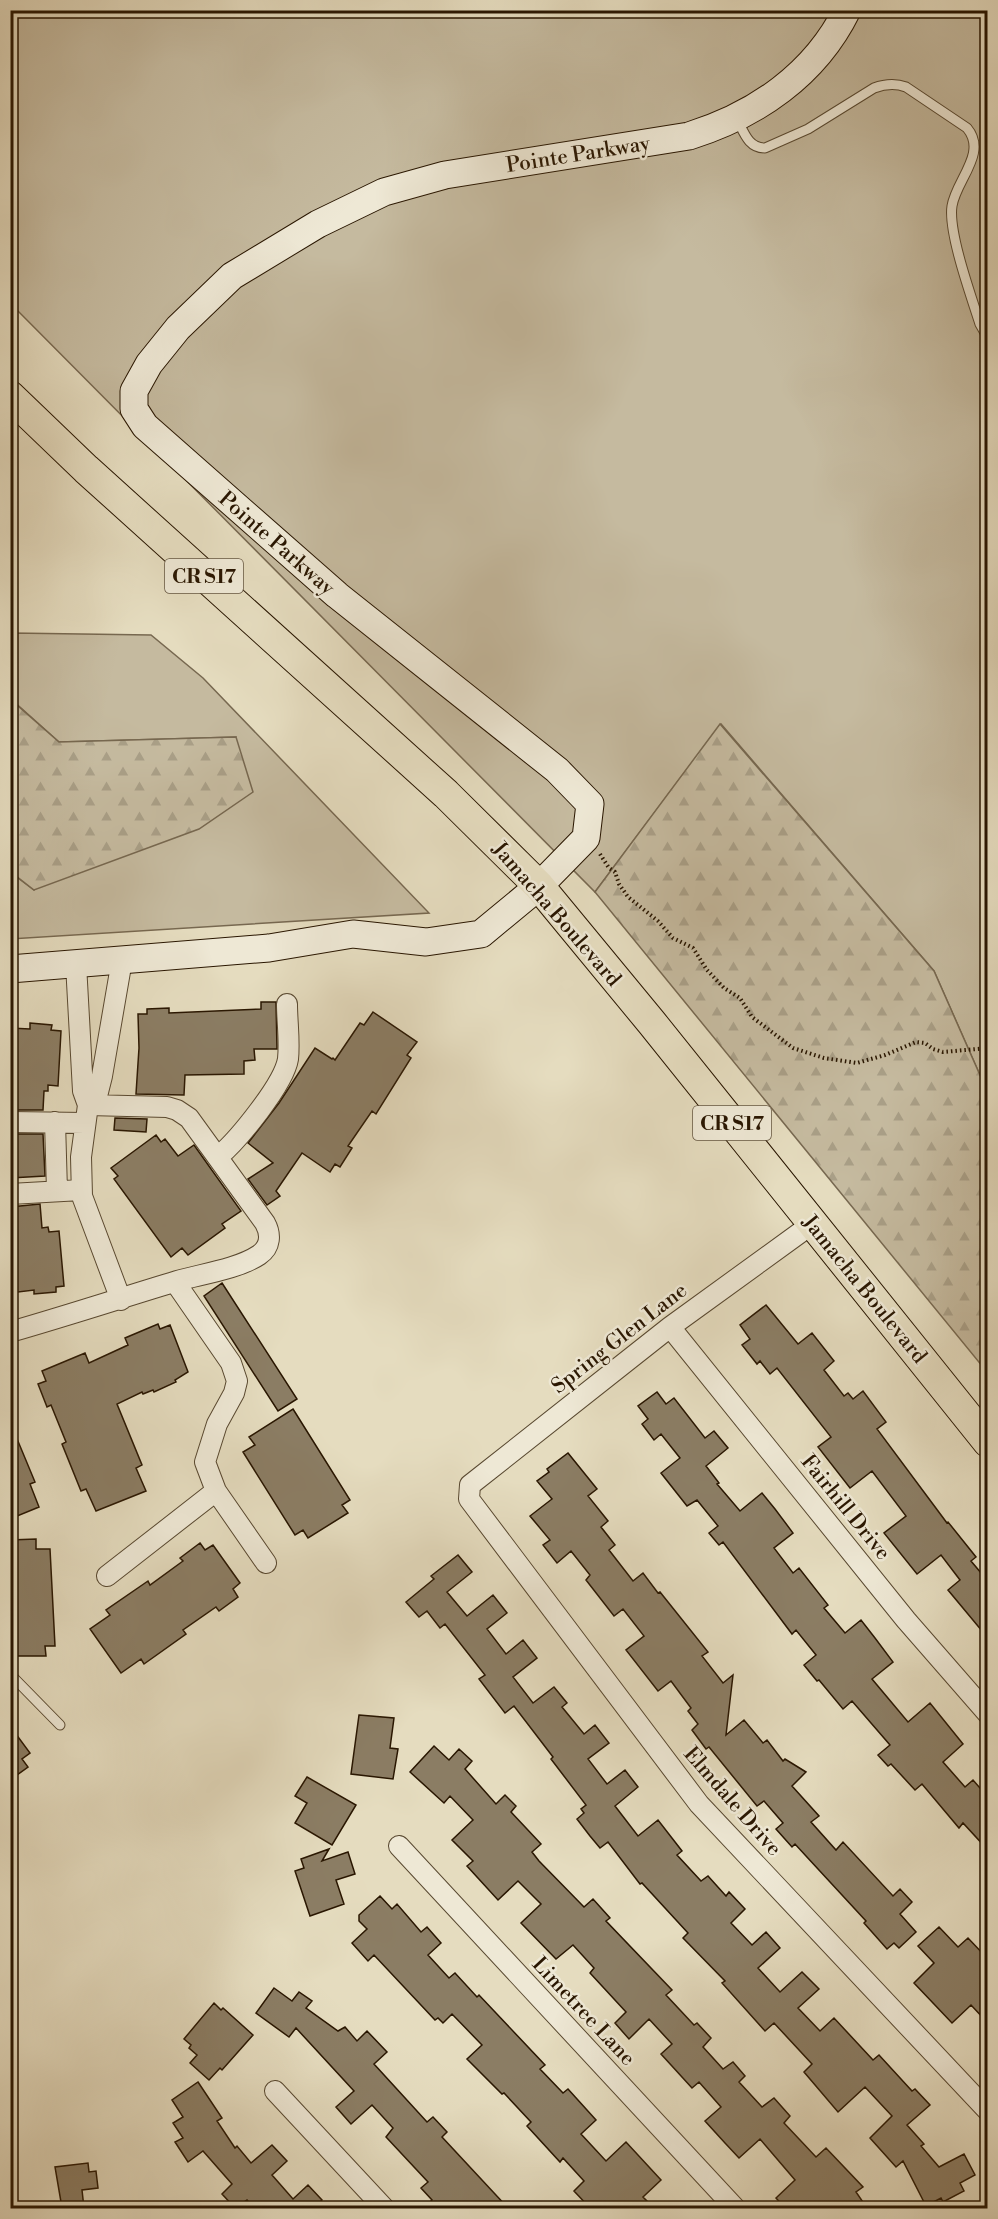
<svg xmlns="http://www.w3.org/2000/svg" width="998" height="2219" font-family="'Libre Bodoni',serif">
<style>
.grass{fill:#c5ba9f;stroke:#776850;stroke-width:1.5}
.forest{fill:url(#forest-firs);stroke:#776850;stroke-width:1.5}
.building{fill:#8b7d64;stroke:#291601;stroke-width:1.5}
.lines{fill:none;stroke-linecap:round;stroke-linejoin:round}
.lane-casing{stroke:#584830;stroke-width:11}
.street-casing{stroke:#584830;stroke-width:22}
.secondary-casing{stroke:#291601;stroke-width:29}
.primary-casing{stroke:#291601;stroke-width:32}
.path{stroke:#291601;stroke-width:4;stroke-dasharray:1.5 3;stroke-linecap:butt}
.lane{stroke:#eee8d5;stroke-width:9}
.street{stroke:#eee8d5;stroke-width:20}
.secondary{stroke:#eee8d5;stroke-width:27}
.primary{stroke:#e5dcbf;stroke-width:30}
.labels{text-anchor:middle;stroke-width:5;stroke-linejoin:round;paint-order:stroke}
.shield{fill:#eee8d5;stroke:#645541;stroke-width:1.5}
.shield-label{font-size:20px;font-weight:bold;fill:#291601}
.street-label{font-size:21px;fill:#291601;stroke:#eee8d5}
</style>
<defs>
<pattern id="forest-firs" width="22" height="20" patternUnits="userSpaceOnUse" patternTransform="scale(1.5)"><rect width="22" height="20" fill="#c5ba9f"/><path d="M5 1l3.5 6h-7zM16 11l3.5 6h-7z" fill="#a99f87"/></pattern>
</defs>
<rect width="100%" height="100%" fill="#e5dcbf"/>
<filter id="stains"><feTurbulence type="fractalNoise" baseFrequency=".00333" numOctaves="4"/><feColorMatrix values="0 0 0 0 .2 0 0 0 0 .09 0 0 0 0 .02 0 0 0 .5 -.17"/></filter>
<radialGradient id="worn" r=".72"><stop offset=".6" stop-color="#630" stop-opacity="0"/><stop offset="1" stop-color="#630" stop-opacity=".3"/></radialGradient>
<!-- grass -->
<path class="grass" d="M10 11H987V1091L934 971 721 724 595 892 11 304Z
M11 633 151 635 203 678 429 913 10 939V872L34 890 235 737 59 742 11 699Z"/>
<!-- forest -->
<path class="forest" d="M10 699 59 742 236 737 253 792 199 829 34 890 11 872Z
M720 724 934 971 987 1091V1372L595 892Z"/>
<!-- building -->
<path class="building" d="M261 1002H276L277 1049H254L255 1060 244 1061V1074L185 1075 184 1095 136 1094 139 1048 138 1014H147V1009L169 1008V1013L261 1009Z
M373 1012 417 1042 407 1055 411 1058 376 1114 372 1111 348 1146 352 1148 340 1167 335 1164 330 1172 302 1153 276 1191 280 1196 267 1205 248 1179 273 1163 248 1143 279 1103 315 1048 332 1059 333 1058 335 1060 360 1023 364 1025Z
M30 1023 52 1025 51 1030 61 1031 58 1086 48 1085V1091H44L43 1110H10V1028L30 1029Z
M115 1118 147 1119 146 1132 114 1130Z
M10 1134H43L45 1176 10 1178Z
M156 1135 161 1142 165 1139 178 1156 194 1145 241 1211 222 1224 225 1228 188 1255 182 1248 171 1257 114 1179 118 1176 111 1168Z
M40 1204 42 1228 48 1227 49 1232 59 1231 64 1286 56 1287V1292L34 1294V1290L10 1293V1207Z
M222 1283 297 1399 278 1411 204 1296Z
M766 1305 798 1344 812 1333 834 1361 824 1370 844 1396 848 1393 853 1399 863 1391 886 1422 877 1429 947 1523 948 1522 976 1557 971 1561 987 1580V1637L948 1590 960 1580 941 1555 917 1574 884 1533 906 1516 872 1471 850 1488 818 1447 831 1437 777 1368 770 1374 760 1361 757 1364 742 1345 750 1339 740 1325Z
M158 1324 160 1329 170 1325 188 1372 175 1380 176 1382 154 1392 153 1390 143 1394 142 1392 117 1404 142 1465 136 1468 146 1491 96 1511 86 1489 81 1491 62 1444 66 1442 51 1405 47 1407 38 1384 46 1381 42 1371 85 1353 89 1363 128 1345 125 1338Z
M657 1392 666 1404 674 1398 705 1438 714 1431 728 1448 706 1466 719 1483 717 1484 740 1511 762 1493 775 1509 793 1533 774 1548 793 1573 799 1568 828 1605 824 1608 845 1633 861 1620 875 1638 893 1662 872 1679 908 1722 930 1703 963 1744 943 1762 965 1787 973 1780 987 1796V1849L963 1823 959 1828 922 1784 915 1790 891 1764 888 1766 878 1755 890 1745 852 1701 843 1709 819 1680 817 1681 804 1665 816 1655 796 1630 792 1634 723 1542 719 1545 709 1533 718 1526 697 1500 687 1506 661 1473 680 1458 661 1434 654 1440 642 1424 648 1419 638 1406Z
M293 1409 350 1500 342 1505 348 1513 308 1538 303 1530 295 1535 243 1452 255 1445 249 1437Z
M10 1422 35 1482 30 1484 39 1507 10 1519Z
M568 1453 597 1489 588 1496 608 1521 601 1527 615 1545 609 1550 633 1581 643 1573 658 1593 660 1592 708 1652 702 1656 723 1683 733 1675 726 1735 744 1720 763 1743 767 1740 783 1761 785 1759 806 1772 792 1786 819 1816 811 1822 836 1850 843 1842 893 1896 900 1889 912 1902 900 1914 916 1932 899 1948 894 1943 887 1949 864 1923 866 1921 806 1856 795 1844 792 1847 776 1829 783 1823 764 1801 757 1806 709 1747 706 1749 692 1730 698 1724 688 1711 691 1708 671 1681 658 1691 626 1650 644 1636 623 1609 614 1616 586 1580 590 1575 571 1551 557 1563 543 1545 550 1540 530 1516 552 1499 537 1481 549 1472 547 1469Z
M36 1539V1549H50L55 1646H45L46 1656H10V1540Z
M200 1543 205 1550 213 1545 240 1583 233 1589 238 1597 219 1611 216 1607 183 1630 186 1634 144 1664 141 1659 121 1673 90 1629 110 1615 106 1610 148 1581 150 1585 183 1561 180 1558Z
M458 1555 472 1572 447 1592 467 1616 493 1595 507 1613 487 1629 506 1654 523 1640 537 1658 513 1677 533 1703 554 1687 567 1703 562 1707 584 1734 595 1725 609 1743 588 1759 607 1784 625 1770 638 1787 615 1806 638 1836 658 1820 682 1851 677 1855 701 1881 708 1876 726 1896 729 1892 745 1909 731 1923 752 1945 766 1932 780 1948 758 1968 780 1992 802 1972 819 1989 798 2008 820 2031 834 2018 873 2060 879 2055 912 2091 915 2089 930 2105 907 2125 924 2144 921 2146 939 2167 964 2154 975 2175 960 2183 964 2191 943 2202 941 2198 926 2206 903 2161 896 2167 870 2138 892 2116 865 2087 838 2112 804 2072 812 2064 774 2023 765 2031 722 1983 725 1981 683 1938 688 1933 642 1883 640 1884 608 1842 600 1848 590 1836 577 1819 584 1813 581 1809 586 1805 551 1759 553 1757 514 1706 505 1713 479 1679 485 1675 445 1624 440 1628 427 1611 419 1617 406 1602 434 1579 431 1576Z
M359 1715 394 1718 390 1748 398 1749 393 1779 351 1774Z
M10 1726 30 1753 22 1759 28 1767 10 1780Z
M434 1746 449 1760 459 1749 472 1761 465 1769 496 1804 505 1795 516 1806 511 1812 541 1844 532 1852 539 1861 584 1907 593 1899 610 1918 606 1921 672 1990 666 1995 694 2025 697 2023 711 2038 703 2047 723 2069 733 2062 745 2076 739 2082 762 2107 774 2098 790 2116 784 2123 816 2157 826 2148 863 2187 856 2192 867 2208H785L776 2198 795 2180 760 2139 739 2158 725 2143 705 2121 721 2107 699 2082 692 2088 661 2054 672 2044 649 2019 629 2039 615 2023 626 2012 590 1973 594 1968 573 1945 556 1959 521 1923 541 1904 518 1881 498 1900 467 1866 473 1861 452 1840 473 1820 450 1796 444 1803 410 1772Z
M307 1777 356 1805 332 1845 295 1823 307 1803 295 1796Z
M329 1849 322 1861 348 1852 355 1874 336 1880 344 1904 310 1916 295 1871 304 1868 301 1859Z
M380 1896 392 1909 397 1904 421 1932 427 1927 441 1943 428 1955 449 1978 455 1973 477 1997 479 1995 545 2065 540 2069 563 2093 568 2089 596 2120 581 2134 606 2161 626 2142 661 2180 643 2197 654 2208H590L574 2191 584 2181 563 2158 560 2162 527 2126 531 2122 504 2093 502 2094 467 2059 482 2045 452 2014 443 2023 438 2018 435 2020 374 1955 368 1961 352 1943 367 1929 359 1921V1915Z
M939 1927 958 1947 968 1938 987 1958V2022L971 2005 952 2023 914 1983 934 1963 918 1946Z
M274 1988 292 2001 299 1992 312 2001 306 2008 338 2031 345 2027 357 2041 367 2031 387 2052 374 2064 427 2122 433 2117 447 2132 442 2137 508 2208H423L432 2200 421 2188 428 2182 386 2137 393 2128 372 2105 351 2124 336 2107 354 2091 296 2028 289 2037 256 2013Z
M214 2003 221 2010 223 2008 253 2035 222 2070 220 2068 209 2080 190 2063 197 2055 189 2048 191 2045 184 2039Z
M198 2082 222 2118 217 2121 235 2148 237 2146 251 2163 272 2145 287 2161 272 2175 293 2199 308 2185 322 2200 313 2208H254L247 2200 235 2208 222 2194 232 2184 203 2151 188 2162 175 2142 183 2138 173 2123 183 2117 172 2100Z
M88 2163 89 2172 96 2171 98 2188 82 2190 84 2208H62L55 2167Z"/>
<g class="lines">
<defs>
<path id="lane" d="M737 119C744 132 748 148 765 148L808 129 874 88C885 84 895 83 906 87L967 128C988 153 956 180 952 206 948 232 971 296 980 324L988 338
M10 1674 60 1725"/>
<path id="street" d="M76 964 83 1091 88 1105 98 1092 102 1076 122 960
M10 1122 85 1123
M55 1122 57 1191
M219 1156C238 1140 284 1084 288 1059 290 1041 287 1022 287 1004
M10 1194 81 1190
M812 1224 670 1327 470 1485 469 1499 699 1804 988 2111
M175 1282 231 1363 237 1381 234 1393 217 1424 205 1462 216 1491
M670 1327 906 1620 988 1714
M10 1332C66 1316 121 1298 177 1281 202 1274 238 1269 259 1255 271 1247 271 1234 265 1223L189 1118 177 1110 167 1107 88 1105 81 1157 82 1196 121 1300
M107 1576 216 1491 266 1563
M399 1846 735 2208
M275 2091 384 2208"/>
<path id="secondary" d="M10 969 269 948 353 934 426 942 481 934 539 886 586 838 590 804 557 770 337 595 145 426 134 409V391L149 364 178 328 232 276 318 224 384 192 445 175 689 136C756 115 815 75 847 10"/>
<path id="primary" d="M10 396 86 469 446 794 539 886 652 1023 988 1442"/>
</defs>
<!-- lane casing -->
<use href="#lane" class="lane-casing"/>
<!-- street casing -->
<use href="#street" class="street-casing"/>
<!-- secondary casing -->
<use href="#secondary" class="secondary-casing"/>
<!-- primary casing -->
<use href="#primary" class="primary-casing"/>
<!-- path -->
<path class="path" d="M600 854 609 868 615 872 619 884 628 897 658 921 673 938 693 948 707 970 724 988 740 998 752 1017 793 1048 824 1058 857 1063 885 1055 916 1042 925 1043 933 1049 943 1052 988 1048"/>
<!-- lane -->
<use href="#lane" class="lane"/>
<!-- street -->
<use href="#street" class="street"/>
<!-- secondary -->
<use href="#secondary" class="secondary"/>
<!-- primary -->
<use href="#primary" class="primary"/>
</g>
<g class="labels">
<!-- shield labels -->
<g class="shield">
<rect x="165" y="559" width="78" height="34" rx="4.5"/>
<rect x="693" y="1106" width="78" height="34" rx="4.5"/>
</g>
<g class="shield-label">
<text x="204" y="583">CR S17</text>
<text x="732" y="1130">CR S17</text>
</g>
<!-- street labels -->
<g class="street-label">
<text transform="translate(578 154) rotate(-9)" y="7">Pointe Parkway</text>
<text transform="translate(277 543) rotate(41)" y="7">Pointe Parkway</text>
<text transform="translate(557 914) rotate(49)" y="7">Jamacha Boulevard</text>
<text transform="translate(865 1289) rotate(51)" y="7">Jamacha Boulevard</text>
<text transform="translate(619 1338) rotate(-38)" y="7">Spring Glen Lane</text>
<text transform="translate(846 1507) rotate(51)" y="7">Fairhill Drive</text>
<text transform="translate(733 1801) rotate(49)" y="7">Elmdale Drive</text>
<text transform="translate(584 2011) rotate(47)" y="7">Limetree Lane</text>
</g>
</g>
<!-- margin -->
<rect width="998" height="2219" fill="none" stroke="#e5dcbf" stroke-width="36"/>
<rect x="12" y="12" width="974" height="2195" fill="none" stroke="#291601" stroke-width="3"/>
<rect x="18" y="18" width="962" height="2183" fill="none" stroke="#291601" stroke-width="1.5"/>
<rect width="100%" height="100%" filter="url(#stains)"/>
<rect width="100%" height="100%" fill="url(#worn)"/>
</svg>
